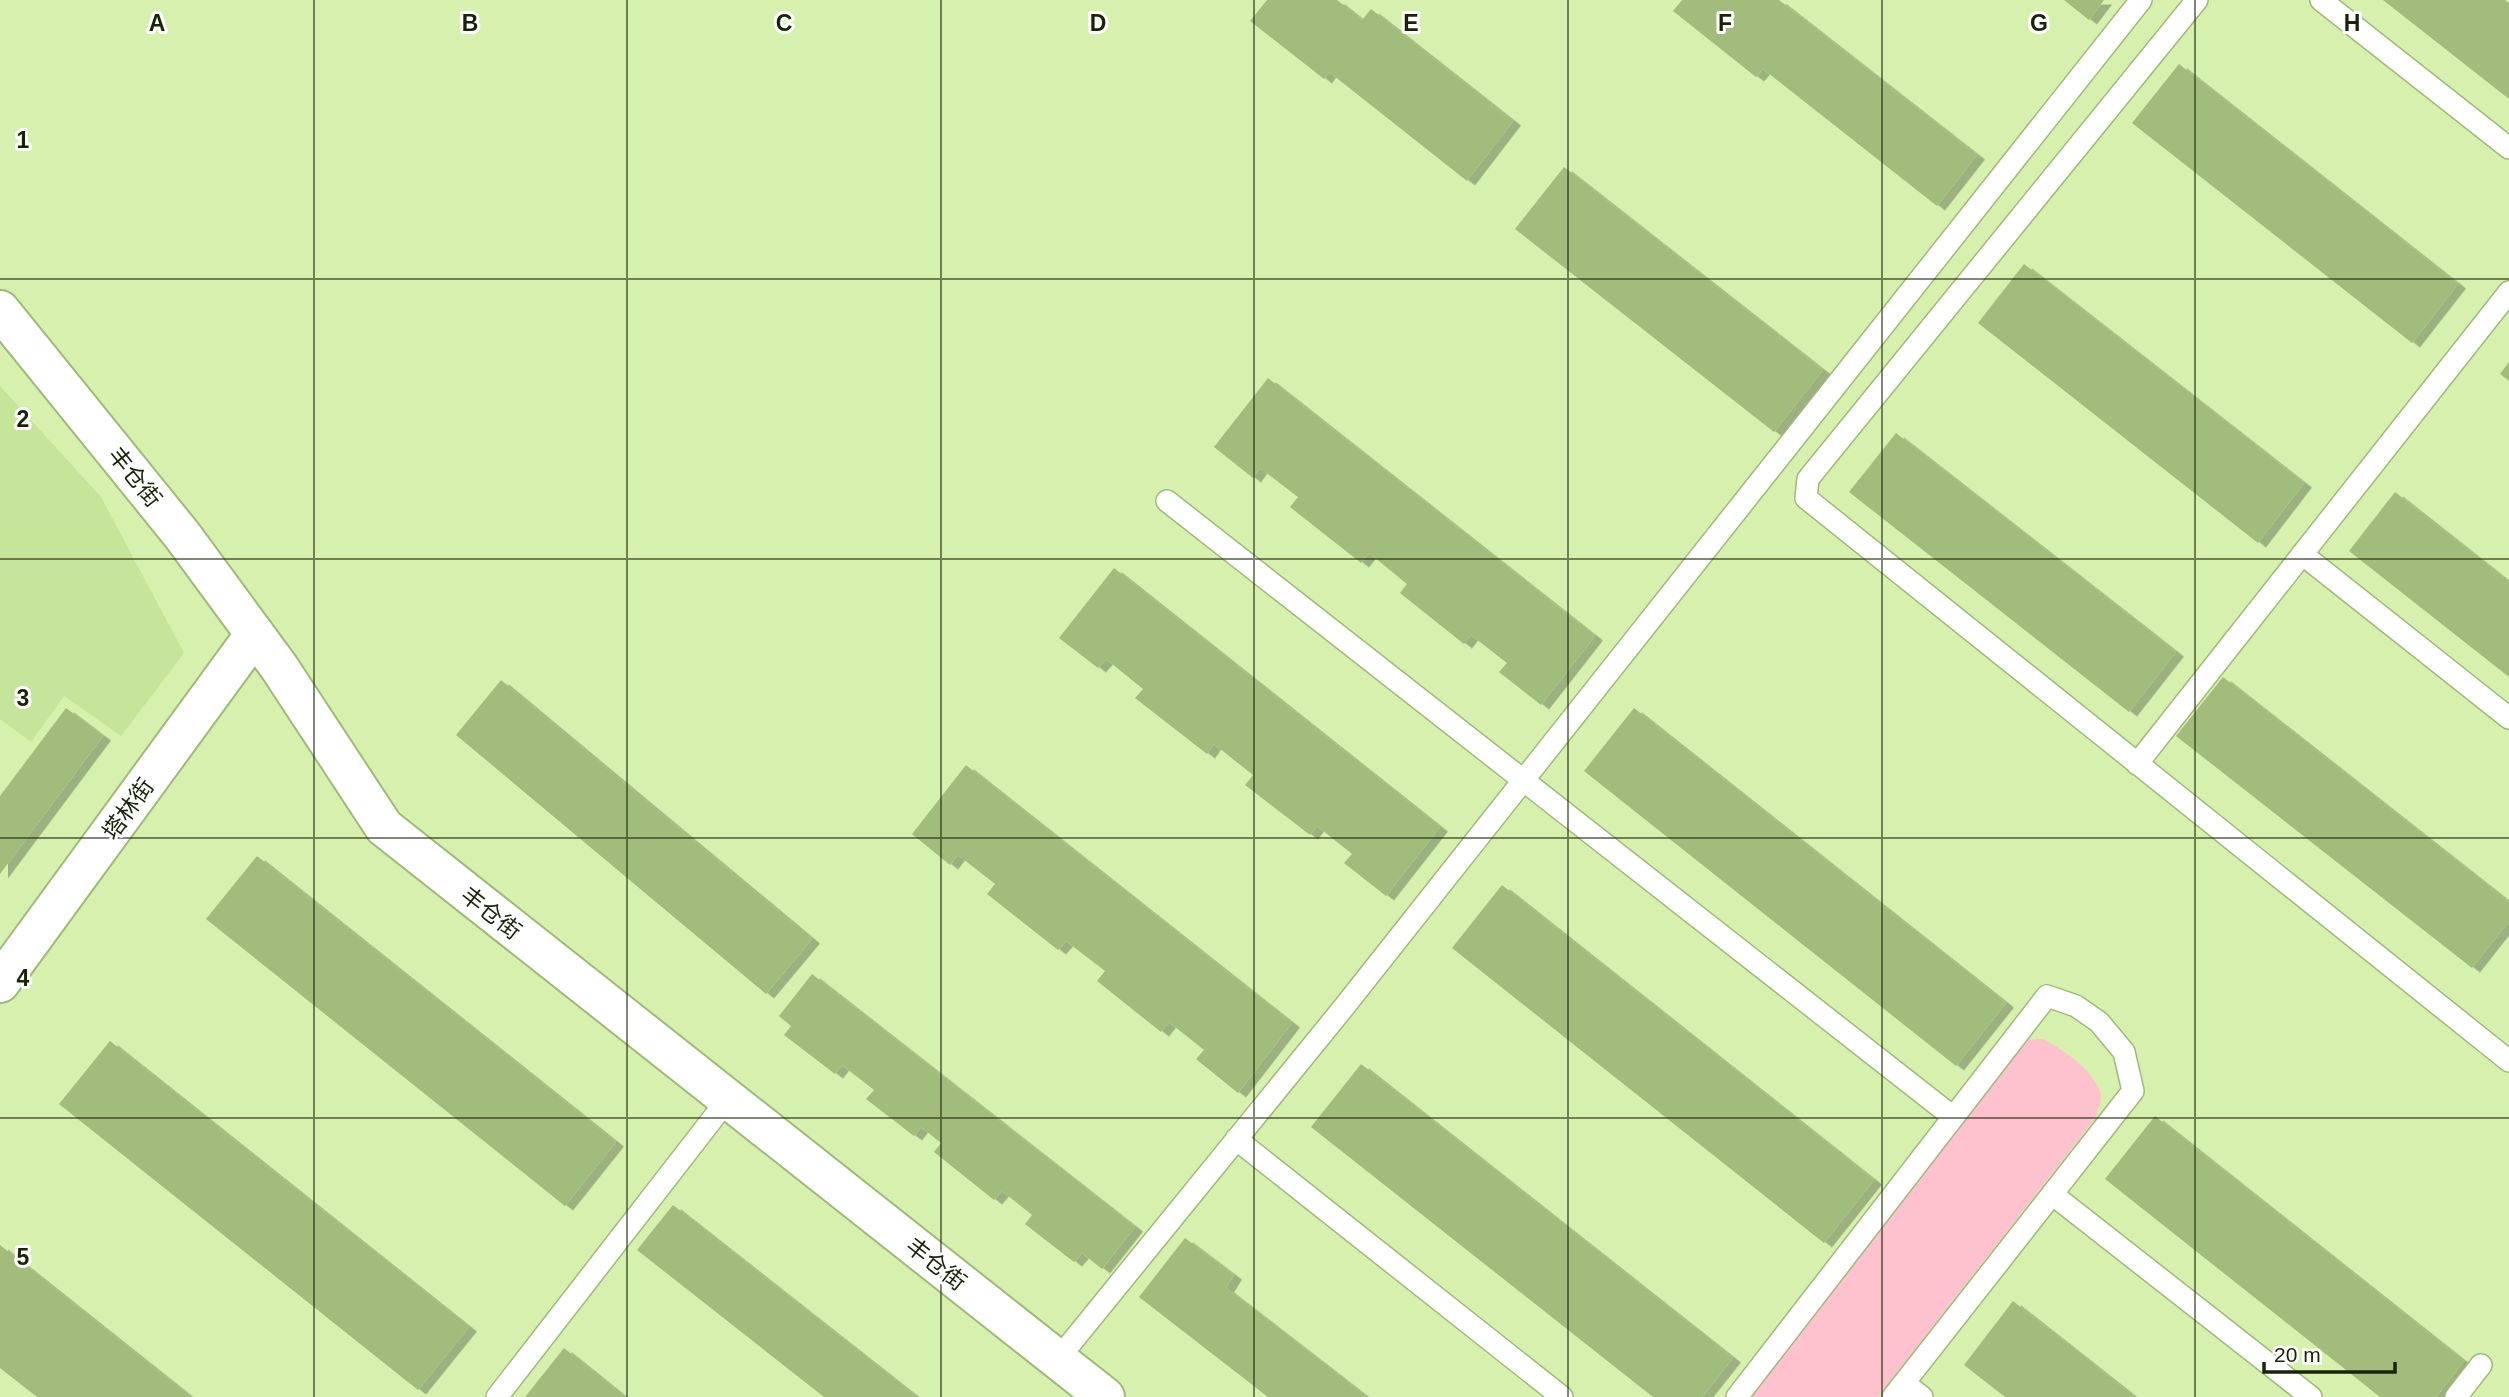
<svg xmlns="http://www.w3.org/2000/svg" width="2509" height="1397" font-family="Helvetica,'Noto Sans SC',sans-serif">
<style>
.built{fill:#c7e59a}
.green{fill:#fdc2cd}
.building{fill:#a2bc7b;filter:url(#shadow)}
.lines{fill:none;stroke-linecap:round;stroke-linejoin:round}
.lane-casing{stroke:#9fba78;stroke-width:24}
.secondary-casing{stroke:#9fba78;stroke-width:42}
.lane{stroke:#fff;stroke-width:21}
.secondary{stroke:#fff;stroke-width:38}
.grid{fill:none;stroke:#192308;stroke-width:2;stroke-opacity:0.55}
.labels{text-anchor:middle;stroke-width:6;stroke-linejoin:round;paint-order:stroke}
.street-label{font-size:23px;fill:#192308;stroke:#fff}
.grid-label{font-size:23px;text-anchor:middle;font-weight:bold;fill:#192308;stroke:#fff;stroke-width:6;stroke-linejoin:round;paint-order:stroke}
</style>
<defs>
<filter id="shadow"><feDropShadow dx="8" dy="4.5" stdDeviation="0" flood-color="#0004"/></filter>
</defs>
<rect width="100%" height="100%" fill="#d5f1ad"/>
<!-- built -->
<path class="built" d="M0 386 101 497 184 653 121 736 64 696 31 742 0 719Z"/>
<!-- green -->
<path class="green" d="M2042 1039C2062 1048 2098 1073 2101 1096 2102 1102 2098 1110 2096 1117L1878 1397H1749L2026 1040Z"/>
<!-- building -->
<path class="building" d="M1267 0H1337L1362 20 1371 9 1513 121 1467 181 1329 72 1324 79 1250 21Z
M1682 0H1779L1977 155 1937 206 1763 69 1756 77 1673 11Z
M2064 0H2104L2089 20Z
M2383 0H2505L2509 3V99Z
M2179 64 2458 284 2412 343 2132 123Z
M1564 167 1823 370 1774 432 1515 229Z
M2024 264 2304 483 2258 543 1978 323Z
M2509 362V381L2500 374Z
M1268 378 1595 636 1541 705 1499 672 1507 663 1471 635 1464 644 1400 593 1407 584 1369 553 1361 563 1290 507 1298 497 1260 468 1253 478 1214 447Z
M1896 433 2176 652 2129 712 1849 492Z
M2395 492 2509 582V677L2349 551Z
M1114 568 1440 827 1386 896 1344 863 1352 854 1317 826 1310 835 1245 785 1253 775 1214 744 1207 754 1135 698 1143 689 1106 659 1098 668 1059 638Z
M2223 677 2509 902V921L2472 968 2176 736Z
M501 680 812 939 766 994 456 735Z
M66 708 103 736 0 874V796Z
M1634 708 2006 1003 1956 1066 1584 771Z
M966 765 1292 1023 1238 1093 1196 1059 1204 1050 1169 1022 1161 1032 1097 981 1105 971 1066 941 1058 950 987 894 995 884 958 855 950 865 912 834Z
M257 856 616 1142 565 1206 206 919Z
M1502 885 1874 1180 1824 1243 1452 948Z
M812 974 1135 1227 1102 1269 1082 1253 1074 1262 1025 1224 1032 1215 1002 1191 994 1200 934 1152 941 1143 921 1127 914 1136 866 1099 874 1090 842 1065 835 1074 784 1035 791 1026 779 1016Z
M110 1041 469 1327 418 1390 59 1104Z
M1361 1064 1733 1358 1702 1397H1653L1311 1127Z
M2155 1116 2464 1361 2436 1397H2380L2105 1179Z
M673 1205 917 1397H824L637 1250Z
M1185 1238 1234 1275 1226 1288 1367 1397H1268L1139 1297Z
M0 1245 191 1397H37L0 1368Z
M2013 1301 2135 1397H2005L1964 1365Z
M564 1348 625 1397H525Z"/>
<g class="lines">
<defs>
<path id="lane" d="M2197 0 1808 479 1806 498 2509 1061
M2321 0 2509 148
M1167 501 1953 1117
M2302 554 2509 718
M2137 764 2509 292
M1236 1139 1562 1397
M2052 1194 2311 1397
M1058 1359 1340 1012 2141 0
M1904 1383 1922 1397
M497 1397 728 1099
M1737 1397 2047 996 2076 1006 2099 1022 2124 1052 2133 1091 1893 1397
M2456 1397 2481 1365"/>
<path id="secondary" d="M0 310 182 535 279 667 384 827 1105 1397
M0 983 255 634"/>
</defs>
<!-- lane casing -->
<use href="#lane" class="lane-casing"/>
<!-- secondary casing -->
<use href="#secondary" class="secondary-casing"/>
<!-- lane -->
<use href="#lane" class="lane"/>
<!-- secondary -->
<use href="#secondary" class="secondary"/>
</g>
<!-- grid -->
<path class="grid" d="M314 0V1397M627 0V1397M941 0V1397M1254 0V1397M1568 0V1397M1882 0V1397M2195 0V1397M0 279H2509M0 559H2509M0 838H2509M0 1118H2509"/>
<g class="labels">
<!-- street labels -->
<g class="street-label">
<text transform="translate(135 477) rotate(51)" y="8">丰仓街</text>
<text transform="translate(128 809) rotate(-54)" y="8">塔林街</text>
<text transform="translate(491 913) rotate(38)" y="8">丰仓街</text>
<text transform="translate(936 1264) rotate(38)" y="8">丰仓街</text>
</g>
</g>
<g class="grid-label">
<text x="157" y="31">A</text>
<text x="470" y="31">B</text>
<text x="784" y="31">C</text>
<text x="1098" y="31">D</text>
<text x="1411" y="31">E</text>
<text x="1725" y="31">F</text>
<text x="2039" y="31">G</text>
<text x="2352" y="31">H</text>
<text x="23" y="148">1</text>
<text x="23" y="427">2</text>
<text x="23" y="706">3</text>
<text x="23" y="986">4</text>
<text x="23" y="1265">5</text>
</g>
<!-- scale -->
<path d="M2264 1362v10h131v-10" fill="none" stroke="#192308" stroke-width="3.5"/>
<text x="2274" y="1362" font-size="21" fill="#192308" stroke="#ffffff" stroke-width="5" paint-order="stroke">20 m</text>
</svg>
